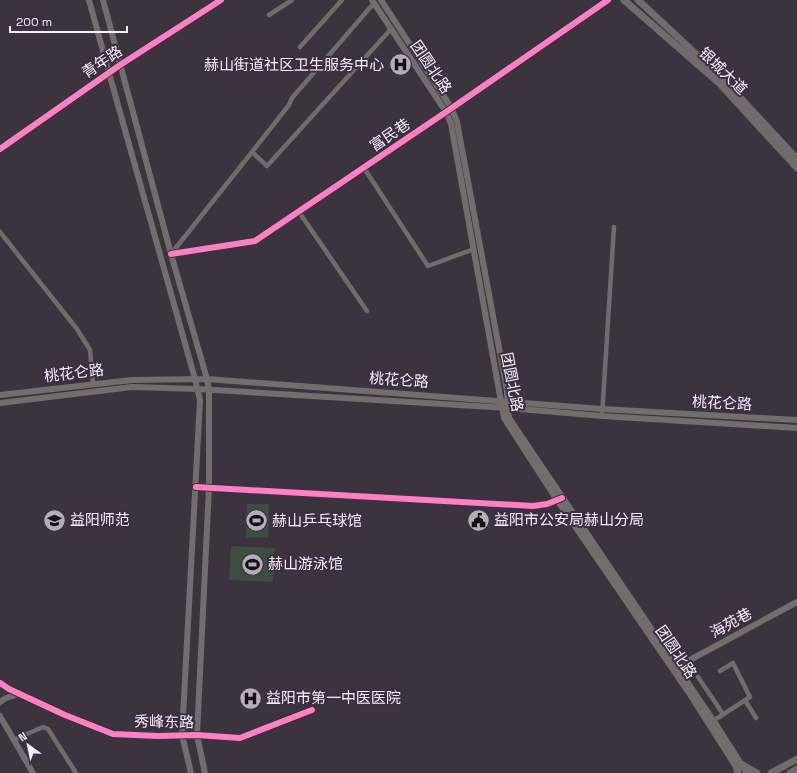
<svg xmlns="http://www.w3.org/2000/svg" width="797" height="773" font-family="'Space Grotesk','Noto Sans SC',sans-serif">
<style>
.green{fill:#3d4e41}
.lines{fill:none;stroke-linecap:round;stroke-linejoin:round}
.street{stroke:#6f6c6a;stroke-width:4.5}
.secondary{stroke:#726e6d;stroke-width:6}
.primary{stroke:#716b6d;stroke-width:7}
.cycleway-casing{stroke:#3d2f43;stroke-width:8}
.cycleway{stroke:#ff80c0;stroke-width:6}
.labels{text-anchor:middle;stroke-width:4;stroke-linejoin:round;paint-order:stroke}
.street-label{font-size:15px;fill:#f8eefc;stroke:#3d2f43}
.poi-label{font-size:15px;fill:#f8eefc;stroke:#3d2f43;text-anchor:start}
</style>
<rect width="100%" height="100%" fill="#3b343f"/>
<!-- green -->
<path class="green" d="M247 504H269L268 538 246 537Z
M231 546 275 548 273 582 229 580Z"/>
<g class="lines">
<!-- street -->
<path class="street" d="M374 3 292 98 289 105 252 152 267 166 391 29
M269 15 292 0
M300 47 342 0
M364 168 428 266 474 249
M299 212 367 311
M0 232 77 329 90 350 93 384
M171 254 252 152
M602 416 614 227
M698 677 723 714
M745 700 756 718
M713 721 750 697 733 663 720 671
M13 740 43 727 48 729 76 773"/>
<!-- secondary -->
<path class="secondary" d="M89 0 109 73 195 379 200 400 182 735 191 773
M103 0 171 254 207 379 209 390V487L197 735 205 773
M372 0 446 112 451 124 504 418 557 500 689 693 738 770
M381 0 452 109 457 122 507 391 509 418 717 726 747 773
M0 149 120 65 221 0
M171 254 255 241 446 112 608 0
M0 395 132 380 207 379 602 409 797 420
M0 403 132 387 198 389 508 408 602 416 797 428
M196 487 533 506 547 504 561 498
M677 667 797 602
M0 683 9 689 65 715 113 734 158 736 197 735 240 738 312 710
M0 702 6 698 19 694
M0 716 33 773"/>
<!-- primary -->
<path class="primary" d="M624 0 719 83 797 168
M638 0 723 79 797 159
M741 764 757 773
M736 766 738 773
M771 773 797 759
M790 773 797 769"/>
<defs>
<path id="cycleway" d="M0 149 120 65 221 0
M171 254 255 241 446 112 608 0
M196 487 533 506 547 504 562 498
M0 683 9 689 65 715 113 734 158 736 197 735 240 738 312 710"/>
</defs>
<!-- cycleway casing -->
<use href="#cycleway" class="cycleway-casing"/>
<!-- cycleway -->
<use href="#cycleway" class="cycleway"/>
</g>
<!-- icons -->
<defs>
<symbol id="hospital-disc" viewBox="-11 -11 22 22"><circle r="9.5" fill="#b6adba" stroke="#3d2f43"/><path d="M-5-5h3v3.5h4V-5h3V5h-3V1.5h-4V5h-3Z" fill="#111"/></symbol>
<symbol id="school-disc" viewBox="-11 -11 22 22"><circle r="9.5" fill="#b6adba" stroke="#3d2f43"/><path d="M0-5L7-2L0 1L-7-2ZM-4 1L0 2.5L4 1V4Q0 6-4 4Z" fill="#111"/></symbol>
<symbol id="civic-disc" viewBox="-11 -11 22 22"><circle r="9.5" fill="#b6adba" stroke="#3d2f43"/><path d="M-.6-6.5H3V-4.5H.6V-3L4-1V1h2V6H-6V1h2V-1L-.6-3ZM-1.2 2.5V6h2.4V2.5Z" fill="#111"/></symbol>
<symbol id="stadium-disc" viewBox="-11 -11 22 22"><circle r="9.5" fill="#b6adba" stroke="#3d2f43"/><path d="M0-5a6.5 5 0 1 0 0 10a6.5 5 0 1 0 0-10ZM-3.5-1.8h7v3.6h-7Z" fill="#111"/></symbol>
</defs>
<g fill-rule="evenodd">
<use href="#hospital-disc" x="388" y="52" width="25" height="25"/>
<use href="#school-disc" x="42" y="508" width="25" height="25"/>
<use href="#civic-disc" x="466" y="508" width="25" height="25"/>
<use href="#stadium-disc" x="244" y="508" width="25" height="25"/>
<use href="#stadium-disc" x="240" y="552" width="25" height="25"/>
<use href="#hospital-disc" x="238" y="686" width="25" height="25"/>
</g>
<g class="labels">
<!-- street labels -->
<g class="street-label">
<text transform="translate(102 62) rotate(-34)" y="5">青年路</text>
<text transform="translate(431 67) rotate(56)" y="5">团圆北路</text>
<text transform="translate(723 71) rotate(44)" y="5">银城大道</text>
<text transform="translate(390 135) rotate(-34)" y="5">富民巷</text>
<text transform="translate(74 373) rotate(-7)" y="5">桃花仑路</text>
<text transform="translate(399 380) rotate(4)" y="5">桃花仑路</text>
<text transform="translate(512 382) rotate(79)" y="5">团圆北路</text>
<text transform="translate(722 403) rotate(3)" y="5">桃花仑路</text>
<text transform="translate(731 623) rotate(-29)" y="5">海苑巷</text>
<text transform="translate(676 652) rotate(56)" y="5">团圆北路</text>
<text transform="translate(164 722) rotate(1)" y="5">秀峰东路</text>
</g>
<!-- poi labels -->
<g class="poi-label">
<text x="384" y="70" text-anchor="end">赫山街道社区卫生服务中心</text>
<text x="70" y="525">益阳师范</text>
<text x="494" y="525">益阳市公安局赫山分局</text>
<text x="272" y="526">赫山乒乓球馆</text>
<text x="268" y="569">赫山游泳馆</text>
<text x="266" y="703">益阳市第一中医医院</text>
</g>
</g>
<!-- north arrow -->
<g transform="translate(28 745) rotate(327)" stroke="#3d2f43" stroke-width="3" paint-order="stroke">
<path d="M0-3L7 15L0 10L-7 15Z" fill="#f8eefc"/>
<text y="-6" font-size="11" font-weight="bold" text-anchor="middle" fill="#f8eefc">N</text>
</g>
<!-- scale -->
<path d="M10 26v6h117v-6" fill="none" stroke="#f8eefc" stroke-width="2"/>
<text x="16" y="26" font-size="12" fill="#f8eefc" stroke="#3d2f43" stroke-width="3" paint-order="stroke">200 m</text>
</svg>
